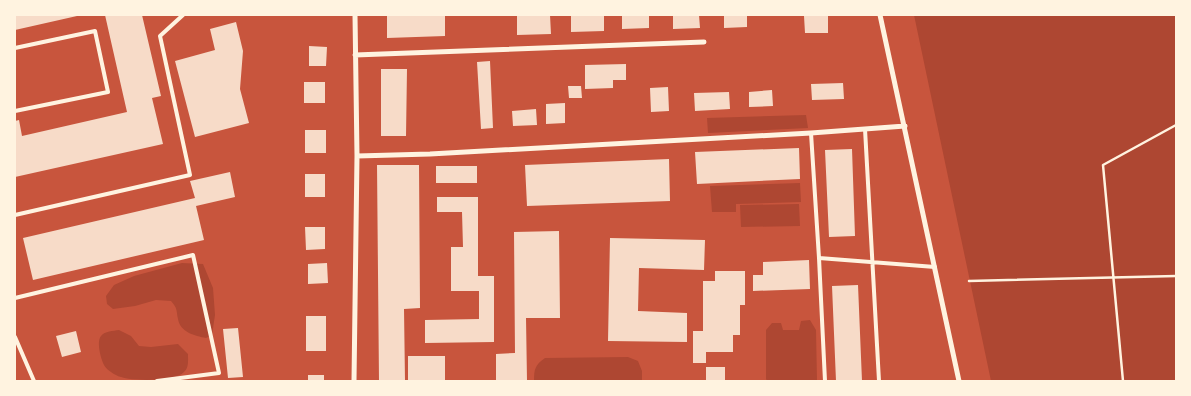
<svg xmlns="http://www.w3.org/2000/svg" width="1191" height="396" font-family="'Sofia Sans Condensed',sans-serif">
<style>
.green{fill:#ae4732}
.building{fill:#f7dbc8}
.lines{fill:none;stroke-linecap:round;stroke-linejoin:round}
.path{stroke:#fff3e0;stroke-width:2.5}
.service{stroke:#fff3e0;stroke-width:4}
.minor{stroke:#fff3e0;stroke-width:5}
</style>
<rect width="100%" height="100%" fill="#c8553d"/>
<!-- green -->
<path class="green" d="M914 15H1176V381H991Z
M806 115 808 128 708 133 707 118Z
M800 183 801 202 736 204V212H712L710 186Z
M799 204 800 226 741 227 740 205Z
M182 263 203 264 213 288 215 315 212 335 206 338C195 336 180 332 178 319 176 310 178 309 171 301L156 300 135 306 113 309 107 304 106 296 114 285 134 276Z
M810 320 816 330 817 381H767L766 379V330L772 323H781L783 330H799L801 321Z
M119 330 131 336 139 346 151 347 178 344 188 354C188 360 189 368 184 372 175 382 127 382 116 375 112 373 106 369 104 365 101 359 96 342 101 336 105 331 113 331 119 330Z
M628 357 638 361 642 371V381H534C534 369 535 365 545 358Z"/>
<!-- building -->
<path class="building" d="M15 15H77V16L15 30Z
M105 15H142L161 96 152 98 163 144 15 177V121L19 120 22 136 127 112Z
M387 15H445V36L387 38Z
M517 15H550L551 34 517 35Z
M571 15H604V31L571 32Z
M622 15H649V28L622 29Z
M673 15H699L700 28 673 29Z
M724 15H747V27L724 28Z
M804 16H828V33H805Z
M236 22 243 51 240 89 249 123 195 137 175 61 215 50 210 29Z
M309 46 327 47 326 66H309Z
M490 61 493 128 481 129 477 62Z
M626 64V80H613V88L585 89V65Z
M381 69H407L406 136H381Z
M304 82H325V103H304Z
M843 83 844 99 812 100 811 84Z
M568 86H581L582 98H569Z
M668 87 669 111 651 112 650 88Z
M772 90 773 106 749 107V92Z
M729 92 730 109 695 111 694 93Z
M565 103V123L546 124V104Z
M536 109 537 125 513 126 512 111Z
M305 130H326V153H305Z
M799 148 800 179 697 184 695 152Z
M852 149 855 236 829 237 825 150Z
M669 159 670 201 527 206 525 165Z
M377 165H419L420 308 404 309 405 381H379Z
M436 166H477V183H436Z
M230 172 235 197 196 206 204 240 33 280 23 238 195 198 190 181Z
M305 174H325V197H305Z
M437 197H478V276H494V342L425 343V320L479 319V291H451V247H463L462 212H437Z
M305 227H325V249L306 250Z
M559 231 560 318H526L527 381H496V354L515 353 514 232Z
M610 238 705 240 704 270 639 268 638 311 687 313V342L608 341Z
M809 260 810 289 753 291V275H763V262Z
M327 263 328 283 308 284V264Z
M715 271H745V305H740V335H733V352H706V363H693V331H703V281H715Z
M858 285 862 381H836L832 286Z
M306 316H326V351H306Z
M238 328 243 377 228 378 223 329Z
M76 331 81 352 62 357 56 336Z
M408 356H445V381H408Z
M706 367H725V380H706Z
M308 375H324V381H308Z"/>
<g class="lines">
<!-- path -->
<path class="path" d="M969 281 1176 276
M1123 381 1103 165 1176 125"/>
<!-- service -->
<path class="service" d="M15 48 95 31 108 92 15 111
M865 129 879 381
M811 133 819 258 825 381
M15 215 190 175 160 36 183 15
M819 258 935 267
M15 298 193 255 219 373 157 381
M15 337 34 381"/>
<!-- minor -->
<path class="minor" d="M880 15 959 381
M355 55 704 42
M357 156 430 154 811 133 905 126
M354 381 357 156 355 15"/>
</g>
<!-- border -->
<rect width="1191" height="396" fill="none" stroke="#fff3e0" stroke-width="32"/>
</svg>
